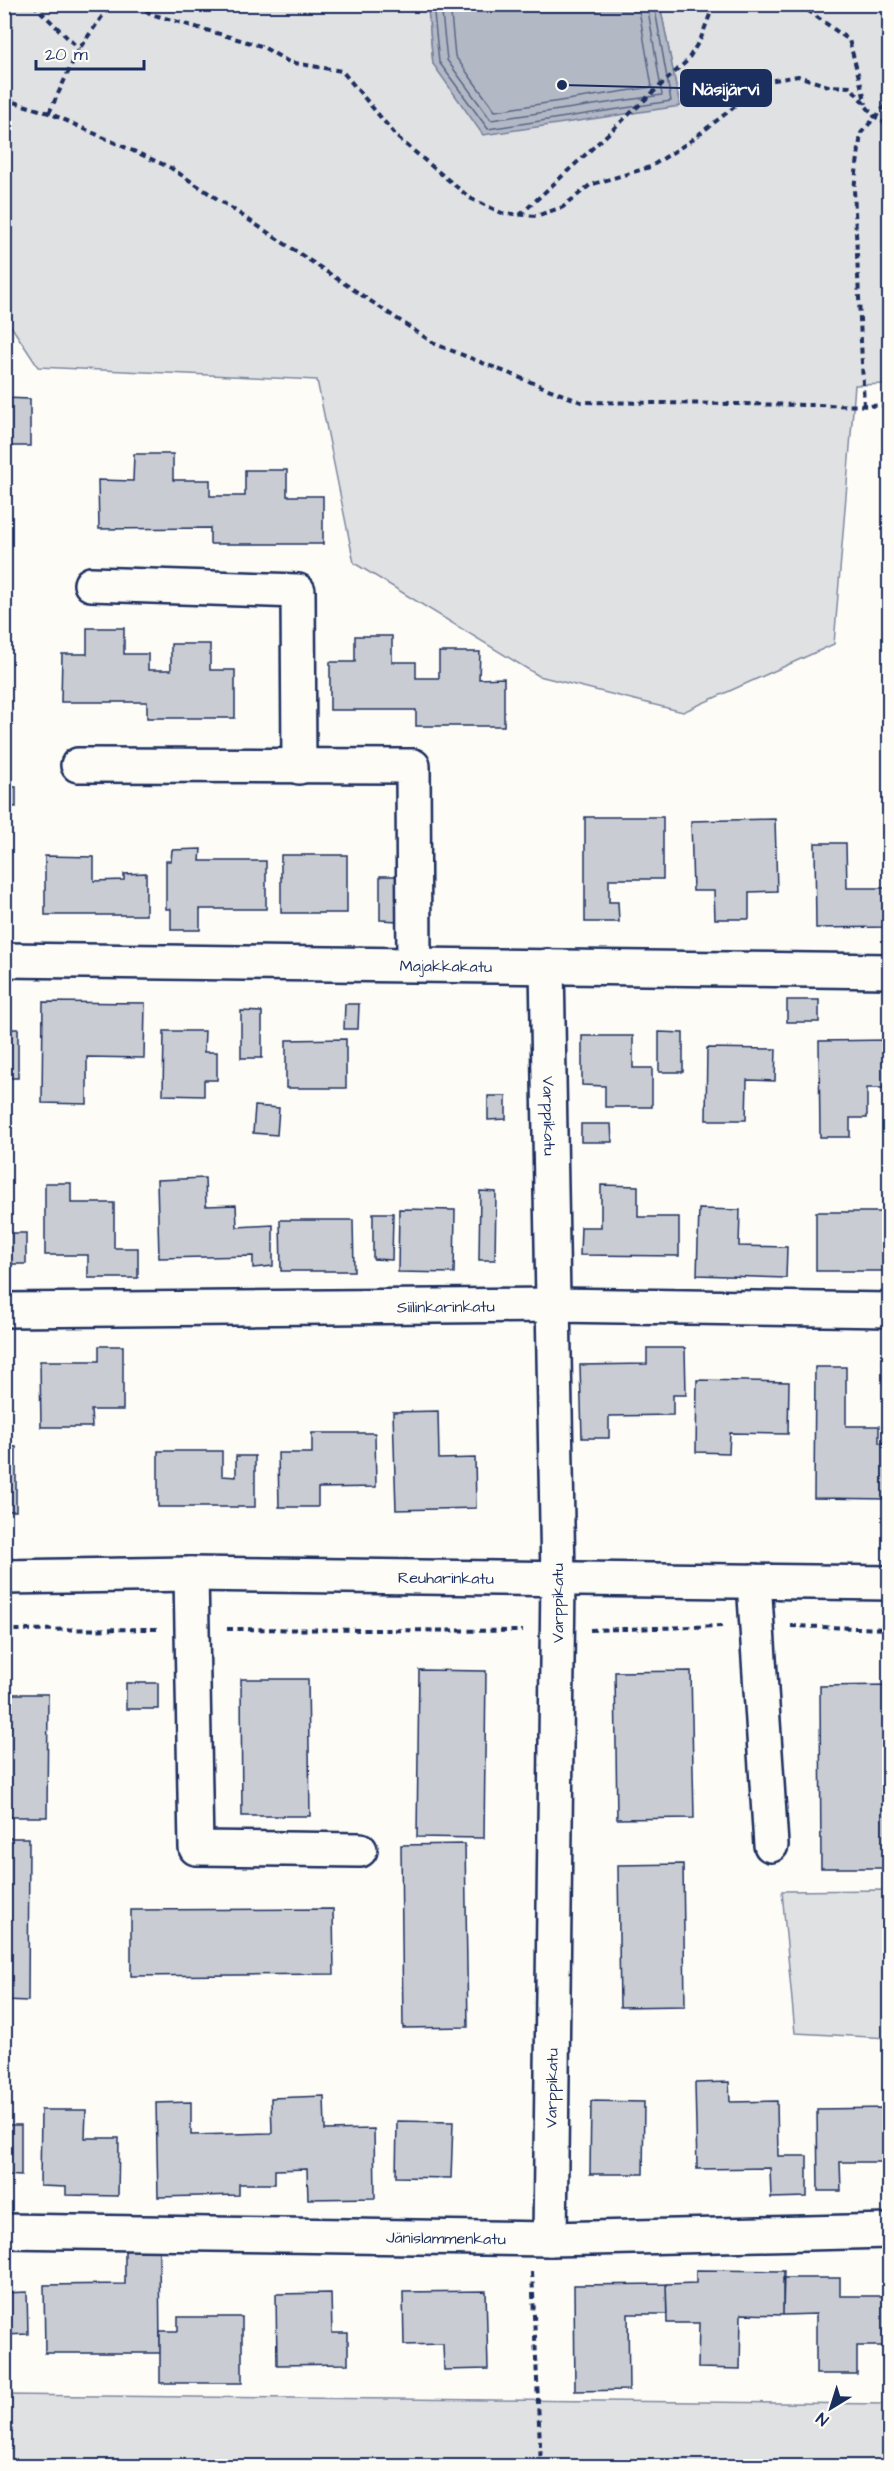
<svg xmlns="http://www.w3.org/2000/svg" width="894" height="2471" font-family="'Architects Daughter',sans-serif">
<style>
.green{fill:#e0e1e3;stroke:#7e88a0;stroke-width:1.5}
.water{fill:#b3b8c5;stroke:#76819c;stroke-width:1.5}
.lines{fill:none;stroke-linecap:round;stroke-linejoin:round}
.shore{stroke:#586687;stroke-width:1.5}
.building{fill:#c9ccd3;stroke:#1b2f5e;stroke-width:1.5}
.minor-casing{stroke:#1b2f5e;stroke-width:38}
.path{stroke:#1b2f5e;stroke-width:4;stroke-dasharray:6 4.5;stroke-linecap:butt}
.minor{stroke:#fdfcf7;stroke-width:33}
.labels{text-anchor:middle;stroke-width:5;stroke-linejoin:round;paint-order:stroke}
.street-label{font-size:16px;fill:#1b2f5e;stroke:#fdfcf7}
.leader{fill:none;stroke:#1b2f5e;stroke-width:2}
.callout-dot{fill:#1b2f5e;stroke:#fdfcf7;stroke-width:2}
.callout{fill:#1b2f5e;stroke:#1b2f5e;stroke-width:2}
.callout-label{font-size:18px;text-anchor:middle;font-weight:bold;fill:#fff}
</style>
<rect width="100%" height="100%" fill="#fdfcf7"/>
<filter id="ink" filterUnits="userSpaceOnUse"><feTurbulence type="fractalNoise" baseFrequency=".0167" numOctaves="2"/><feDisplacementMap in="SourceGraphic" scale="12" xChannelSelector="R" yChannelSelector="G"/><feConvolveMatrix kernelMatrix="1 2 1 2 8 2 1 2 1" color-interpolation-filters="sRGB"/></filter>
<g filter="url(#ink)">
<!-- green -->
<path class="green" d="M4 5H424L428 8 433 64 680 106 660 5H889V384L855 385 834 644 683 712 539 676 354 563 317 380 38 367 5 317Z
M889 1890V2038L795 2033 782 1891Z
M4 2395 889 2404V2466H5Z"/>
<!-- water -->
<path class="water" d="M424 5H660L680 106 483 135 433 64 428 8Z"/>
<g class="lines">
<!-- shore -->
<path class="shore" d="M433 4 439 62 488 129 671 101 654 4
M441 4 447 60 491 120 662 95 647 4
M450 4 455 56 495 111 652 87 638 4"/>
</g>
<!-- building -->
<path class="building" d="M4 398 30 399V446H4Z
M134 454H173V480H210V496H245V470H287V496H323V544H210V528L99 529 98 480 133 481Z
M87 628H124V654H148V670H171V644H210V670H235V718H147V702H61L62 654H87Z
M355 636H392V662H416V678H439V652H480L479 679 504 678V726H416V710H330V662H355Z
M4 664H7L8 704H4Z
M4 787H16V807L4 806Z
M585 817H663V879H609V902H618L619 922H585Z
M775 819 777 891 749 892V919H715L714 891H693L691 821Z
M815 843H846L847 888H890V927L816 928Z
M201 849 200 861H266V909H200V930H171V909H166V861H171L172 850Z
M281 855H347V913H281Z
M45 856 94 857V881L124 880V874L146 873V915H45Z
M380 876H399V921L380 920Z
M787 1000H819V1022H787Z
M43 1002 145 1003 144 1058 87 1057V1104L42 1103Z
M345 1004H359L358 1029H344Z
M241 1011 262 1012V1058H241Z
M4 1029H18V1078H4Z
M164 1031H205L204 1052H217V1080H204V1096L163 1095Z
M659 1032 683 1033V1072H659Z
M582 1036H633V1068H652V1107H605V1086L582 1085Z
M346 1039V1088H286V1040Z
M890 1040V1088H867V1118H850V1137H820L819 1041Z
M707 1048 776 1049 775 1081 747 1080 746 1120H706Z
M488 1096H506V1119L488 1120Z
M255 1106 279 1108 277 1135 253 1133Z
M581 1124H611L612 1142H581Z
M205 1178 206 1206 236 1205 237 1227 273 1225V1266L253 1268V1256L159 1258 157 1180Z
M45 1183H71V1203H114V1248H138V1278H88V1255H45Z
M601 1185 638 1186V1217H679V1256L580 1255 581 1227H601Z
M480 1191 496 1192 495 1260H479Z
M399 1209 455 1210 454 1273 398 1272Z
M699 1209 740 1210 739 1246 787 1247 786 1278 697 1275Z
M816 1212H890V1271H816Z
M373 1213H393L392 1260 373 1259Z
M280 1220H353L354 1271H281Z
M4 1233H26V1264H4Z
M99 1346H123V1410H91L92 1427H41L40 1361H99Z
M647 1348H685L686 1395H673V1415L609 1416V1438H582L580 1365 647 1364Z
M815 1367H846V1426H879V1443H890V1499L814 1498Z
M697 1380 789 1382 788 1434 730 1433 729 1453 696 1452Z
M438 1411 439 1459 475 1458 476 1508 396 1510 393 1412Z
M312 1433H375L376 1487 318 1488V1507H279L278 1453H312Z
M4 1446 16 1447V1511H4Z
M158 1451H222V1476L236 1477V1456H255V1507H158Z
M419 1670 486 1671 484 1838 417 1837Z
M691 1671 694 1818 617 1819 615 1672Z
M241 1679H308L310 1816H242Z
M126 1683H158V1709H126Z
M890 1685V1868H821L820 1686Z
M4 1694H48L47 1817H4Z
M4 1838H29L28 2001 4 2000Z
M465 1844 468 2027 403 2028 401 1845Z
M683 1864 685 2006 620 2007 618 1865Z
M333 1909 334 1974 131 1976V1910Z
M729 2082 730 2102 777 2101 778 2156H807V2197L771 2198 770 2168 697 2169 695 2083Z
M324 2096 325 2130 374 2129 375 2198 308 2199 307 2169 275 2170V2184H239V2195L158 2197 156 2103 191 2102V2135L272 2133 271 2098Z
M591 2101 644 2102 643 2174H590Z
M890 2108V2162H840L841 2191H818L817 2109Z
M41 2110H86L85 2138H119L118 2196 66 2195V2187L40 2186Z
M397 2121 453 2122 451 2178 396 2177Z
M4 2125H21V2176L4 2175Z
M125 2250H159L160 2353H45L44 2285 125 2284Z
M696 2270 784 2271 783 2315 741 2314 740 2369 698 2368 699 2323H667L666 2284 696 2283Z
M783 2278H840V2296H890V2346H857V2374H816V2314L783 2315Z
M666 2284 667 2314H628L629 2390 575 2391 574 2285Z
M486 2291 488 2369 444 2370 443 2344 404 2345 403 2292Z
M27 2292 28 2334 4 2335V2293Z
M331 2293 332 2333H348V2364L277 2365 276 2294Z
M178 2317H242V2383H160V2331H178Z"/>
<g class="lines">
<defs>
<g id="minor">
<path d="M91 584 298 591 299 767"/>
<path d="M78 765 413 766 414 964"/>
<path id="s1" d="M4 960 890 971"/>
<path id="s2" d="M547 966 558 1579 550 2239"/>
<path id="s3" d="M4 1310 554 1305 890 1310"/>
<path d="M191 1574 196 1848 360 1850"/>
<path id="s4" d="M4 1577 191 1574 890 1583"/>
<path d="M754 1581 771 1845"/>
<path id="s5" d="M4 2231 550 2239 890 2231"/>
</g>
</defs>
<!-- minor casing -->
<use href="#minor" class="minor-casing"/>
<!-- path -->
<path class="path" d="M33 4 79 49
M137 4 151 14 261 46 289 62 342 71 398 138 470 198 502 213 536 216 563 207 590 185 650 167 689 142 768 81 798 76 828 86 851 87 874 116 890 126
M799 4 849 40 866 104
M4 99 49 113 171 168 435 344 581 402 890 406
M49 113 79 49 111 4
M520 215 687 61 701 38 714 4
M864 406 854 189 861 133 890 101
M791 1626 890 1629
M227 1629 523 1631
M4 1630 157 1629
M590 1630 724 1626
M532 2272 541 2466"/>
<!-- minor -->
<use href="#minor" class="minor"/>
</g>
</g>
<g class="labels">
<!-- street labels -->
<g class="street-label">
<text dy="6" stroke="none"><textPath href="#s1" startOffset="442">Majakkakatu</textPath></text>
<text dy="6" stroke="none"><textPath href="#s2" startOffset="150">Varppikatu</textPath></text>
<text dy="6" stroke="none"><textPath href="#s3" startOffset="442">Siilinkarinkatu</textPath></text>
<text dy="6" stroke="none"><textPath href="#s4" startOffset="442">Reuharinkatu</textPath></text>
<text transform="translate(557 1603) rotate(-90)" y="6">Varppikatu</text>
<text transform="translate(551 2088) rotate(-89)" y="6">Varppikatu</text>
<text dy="6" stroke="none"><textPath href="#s5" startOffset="442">Jänislammenkatu</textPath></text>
</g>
</g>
<!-- callouts -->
<path class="leader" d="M562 85L681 88"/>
<circle class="callout-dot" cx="562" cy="85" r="6"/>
<rect class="callout" x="681" y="70" width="90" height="36" rx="6"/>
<g class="callout-label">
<text x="726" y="95">Näsijärvi</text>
</g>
<!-- margin -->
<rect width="894" height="2471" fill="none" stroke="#fdfcf7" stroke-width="24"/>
<rect x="12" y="12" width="870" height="2447" fill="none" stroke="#1b2f5e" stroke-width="2" filter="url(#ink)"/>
<!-- north arrow -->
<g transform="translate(831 2408) rotate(218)" stroke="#fdfcf7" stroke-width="4.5" paint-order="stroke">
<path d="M0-4.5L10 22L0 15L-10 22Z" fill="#1b2f5e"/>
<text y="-9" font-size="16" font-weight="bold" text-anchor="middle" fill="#1b2f5e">N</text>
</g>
<!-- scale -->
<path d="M36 60v9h108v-9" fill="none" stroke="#1b2f5e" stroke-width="3"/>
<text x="45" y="60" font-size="18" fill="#1b2f5e" stroke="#fdfcf7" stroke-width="4.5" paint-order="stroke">20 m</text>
</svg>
